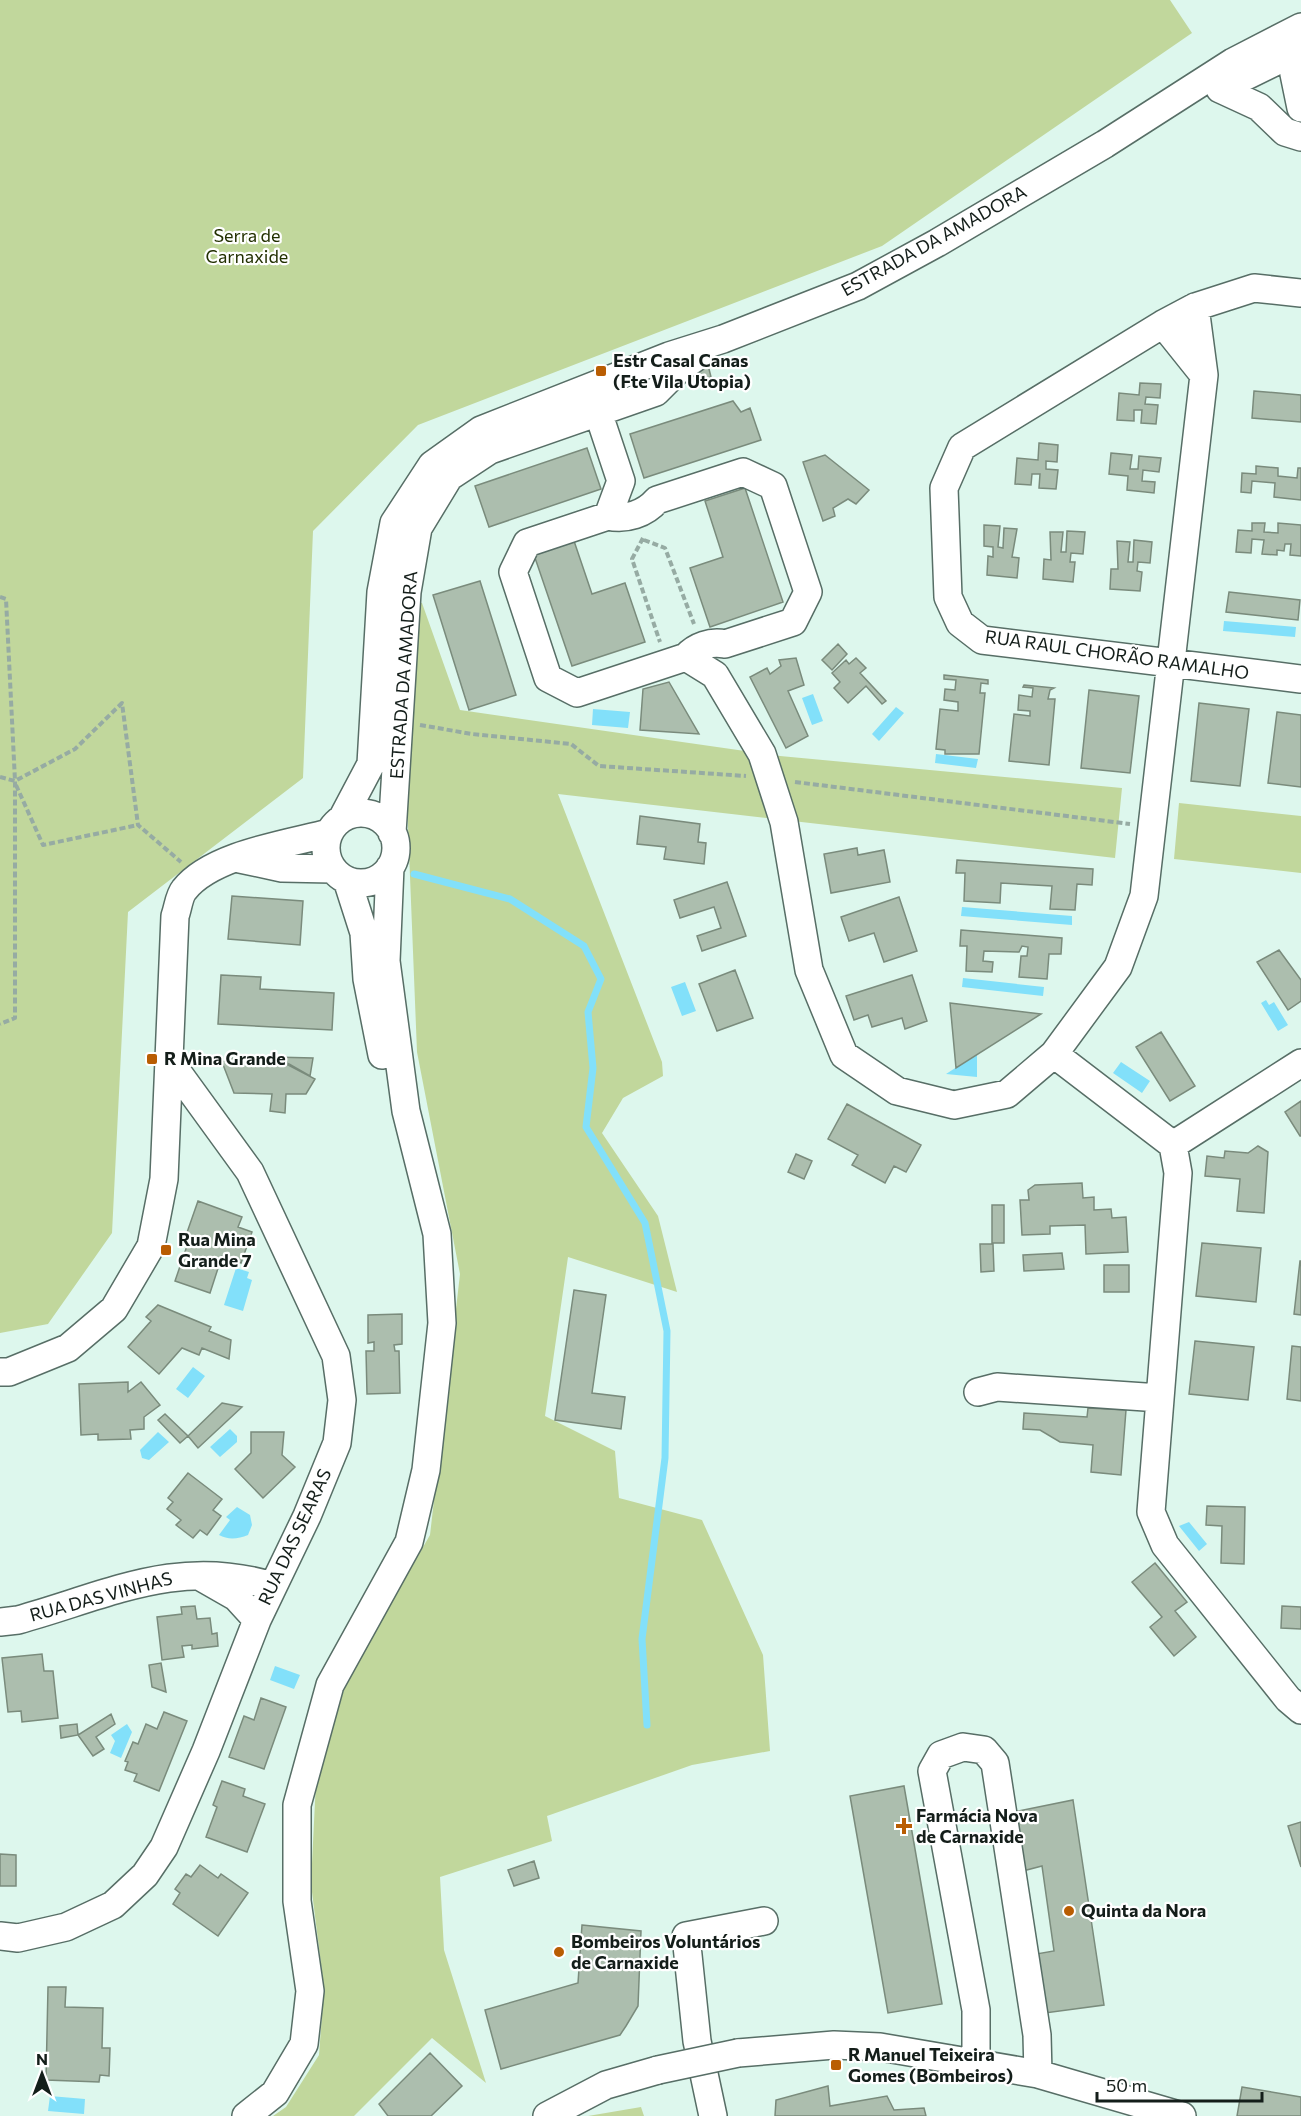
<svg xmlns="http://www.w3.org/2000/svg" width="1301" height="2116" font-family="Commissioner,sans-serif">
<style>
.green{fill:#c1d79c}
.water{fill:#82e0fa}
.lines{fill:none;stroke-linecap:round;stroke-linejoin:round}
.stream{stroke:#82e0fa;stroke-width:7}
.building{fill:#acbeae;stroke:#7a8b7c;stroke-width:1.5}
.minor-casing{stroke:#576e66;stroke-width:30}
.path{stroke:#96aba3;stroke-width:4;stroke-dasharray:6 3;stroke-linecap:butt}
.minor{stroke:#fff;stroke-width:27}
.minor-bridge-casing{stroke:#576e66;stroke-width:30;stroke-linecap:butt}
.minor-bridge{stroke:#fff;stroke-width:27}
.poi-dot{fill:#b95d02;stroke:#fff;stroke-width:2}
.labels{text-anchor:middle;stroke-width:4.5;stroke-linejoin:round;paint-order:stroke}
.park-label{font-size:18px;fill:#223000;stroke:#fff}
.street-label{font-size:18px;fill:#141e1a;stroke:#fff}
.poi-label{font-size:18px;font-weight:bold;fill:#141e1a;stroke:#fff;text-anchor:start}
</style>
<rect width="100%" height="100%" fill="#ddf7ed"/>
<!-- green -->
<path class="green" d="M0 0H1170L1192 33 882 246 418 425 313 531 303 778 128 912 112 1233 48 1324 0 1333Z
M416 602 422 603 460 710 780 756 1122 788 1115 858 558 794 662 1062 663 1076 623 1098 602 1133 658 1216 677 1292 568 1257 545 1416 615 1451 619 1498 702 1520 763 1655 770 1751 692 1765 547 1816 552 1841 440 1877 444 1950 486 2083 432 2038 354 2116H273L286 2107 319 2055 324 1988 311 1884 316 1781 348 1677 430 1535 460 1274 417 1052 406 776Z
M1179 803 1301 816V873L1174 859Z
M641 2107 644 2116H588Z"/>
<!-- water -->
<path class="water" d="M1224 621 1296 627 1295 637 1223 631Z
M813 694 823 721 812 725 802 698Z
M896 707 904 713 879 741 872 734Z
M593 709 630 712 628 728 592 725Z
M936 754 978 759 976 768 935 763Z
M962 907 1072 916V925L961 916Z
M963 978 1044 987 1043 996 962 987Z
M685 982 696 1011 682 1016 671 987Z
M1266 1000 1269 1005 1274 1002 1288 1025 1278 1031 1261 1003Z
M977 1054V1077L946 1074Z
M1121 1062 1150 1081 1142 1093 1113 1073Z
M236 1268 249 1272 247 1278 252 1280 243 1311 224 1305Z
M193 1367 205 1376 188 1398 176 1389Z
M230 1429 237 1436V1442L220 1457 210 1447Z
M158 1432 169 1442 149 1460 142 1458 140 1450Z
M237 1507 250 1515 252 1525 248 1535C238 1539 228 1540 219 1535L230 1520 226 1517Z
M1189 1522 1207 1544 1199 1551 1179 1526Z
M275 1666 300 1675 294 1689 270 1680Z
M127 1724 132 1732 121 1758 110 1753 115 1741 111 1735Z
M50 2096 85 2099 84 2114 48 2111Z"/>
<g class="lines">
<!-- stream -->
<path class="stream" d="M414 874 510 899 584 946 601 979 588 1012 593 1068 586 1127 645 1223 667 1331 665 1458 642 1639 647 1725"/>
</g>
<!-- building -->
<path class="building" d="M708 365 711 377 696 381 693 369Z
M1140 383 1161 384 1160 398 1146 397 1145 404 1158 405 1156 424 1141 423 1142 410H1134V421L1117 420 1119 393 1139 395Z
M1254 391 1301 395V422L1252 418Z
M733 401 741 412 750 408 761 440 644 478 630 434Z
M1039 443 1058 445 1057 462 1046 461V469L1058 470 1056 489 1039 488 1040 474H1032L1031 485 1015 484 1017 458 1038 460Z
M587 448 601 489 489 527 475 486Z
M1111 453 1132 455 1130 469H1138L1139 456 1161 458 1159 472 1143 470 1142 481 1155 482 1154 493 1127 490 1128 476 1109 474Z
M825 455 869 490 856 504 848 499 833 508 835 516 823 521 803 462Z
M1256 466 1278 468V476L1297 478 1298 468H1301V500L1274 497 1275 483 1252 481 1251 493 1241 492 1242 473 1256 474Z
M745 488 783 602 710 627 690 568 723 557 705 501Z
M1252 523H1265L1264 532 1278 533V523L1301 525V556L1290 555 1291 544H1285L1284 551 1277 550V555L1262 554 1264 540 1252 539 1251 553 1236 552 1238 530 1252 531Z
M984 525 1000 526 998 547 1003 548 1004 528 1017 529 1012 557 1019 558 1017 578 987 575 988 556 993 557V547L984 546Z
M1067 531 1085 532 1083 554 1071 553 1070 562H1075L1073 582 1043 579 1044 559 1051 560 1050 532H1063L1061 552H1066Z
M573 538 592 594 625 583 645 642 572 666 533 552Z
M1134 540 1152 542 1150 563 1138 562 1137 571 1142 572 1140 591 1110 589 1111 569H1118L1117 541 1130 542 1128 562H1133Z
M480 581 516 695 469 710 433 595Z
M1229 592 1300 600 1298 620 1226 612Z
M838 644 847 654 832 670 822 660Z
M796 658 804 685 788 691 808 736 786 748 750 677 767 668 770 674 781 666 779 660Z
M856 658 866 668 860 673 886 701 882 704 866 686 848 703 834 688 840 682 832 673 846 660 849 664Z
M944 675 988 680V684L981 683 980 693H985L979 754H945V750L936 749 940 709 958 711V702L944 700 945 689 955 690 956 680 944 679Z
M669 682 699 734 640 730 643 689Z
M1024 685 1054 688 1050 690 1048 699H1055L1049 765 1009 761 1014 714 1030 716V711L1018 710 1019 695 1032 697 1033 688 1023 687Z
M1089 690 1139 696 1130 773 1081 768Z
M1199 703 1249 709 1240 786 1191 781Z
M1277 712 1301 715V787L1268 783Z
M640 816 700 824 698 842 706 843 704 864 664 859 666 847 637 844Z
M857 848 858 855 884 850 890 882 831 893 824 854Z
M957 860 1093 869 1092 885 1077 884 1075 910 1050 909 1052 886 1001 883 1000 903 964 901 965 873H956Z
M727 882 746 936 702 951 697 936 721 928 714 907 680 918 674 900Z
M232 896 303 901 300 945 228 939Z
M899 897 917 951 884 962 874 933 849 941 841 917Z
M961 930 1062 938 1061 954H1049L1047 979 1019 977 1021 956H1027L1028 947 1022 946 1019 952 984 951 983 961 993 962 992 972 966 971 967 946H960Z
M1279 950 1301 980V1001L1288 1010 1257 962Z
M735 970 753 1018 717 1031 699 984Z
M221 975 261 977 260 989 334 993 332 1030 218 1024Z
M912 975 927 1021 905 1029 902 1018 872 1027 868 1015 854 1020 846 996Z
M950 1003 1041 1014 956 1068Z
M1161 1032 1195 1086 1170 1101 1136 1047Z
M239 1056 273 1057 315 1079 306 1094H286L285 1113 270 1111 272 1094 234 1093 222 1062Z
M273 1057 313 1058 310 1076 289 1064Z
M1301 1101V1136H1300L1285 1112Z
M847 1104 921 1145 906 1172 894 1166 885 1183 852 1165 858 1155 828 1139Z
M1258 1146 1268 1152 1264 1213 1237 1211 1240 1179 1205 1176 1207 1156 1224 1158 1225 1151 1248 1153Z
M796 1154 812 1161 804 1179 788 1172Z
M1082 1183 1083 1198 1094 1197V1210L1111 1209 1112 1218 1126 1217 1128 1252 1086 1254 1085 1225 1050 1226V1234L1022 1235 1020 1200H1029L1028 1190 1035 1185Z
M198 1201 242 1217 238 1227 252 1232 241 1263 222 1256 210 1293 175 1281 188 1243 184 1241Z
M992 1205H1004V1243H992Z
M1202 1243 1261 1248 1256 1302 1196 1296Z
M980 1244H993L994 1271 981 1272Z
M1062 1253 1064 1269 1024 1271 1023 1255Z
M1300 1261H1301V1315L1294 1314Z
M1104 1265H1129V1292H1104Z
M574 1290 606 1295 592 1393 625 1397 621 1429 555 1420Z
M158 1305 211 1327 209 1331 231 1340 229 1359 202 1348 199 1355 182 1348 159 1374 128 1347 151 1321 146 1317Z
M402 1314V1344L394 1345 395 1351H399L400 1393 367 1394 366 1351H374V1342L368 1343V1315Z
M1195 1341 1254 1347 1248 1400 1189 1394Z
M1292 1346 1301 1347V1401L1287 1399Z
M128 1382V1392L141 1382 160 1405 144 1417V1429L130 1430 131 1439 98 1440V1434L81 1435 79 1384Z
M222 1403 242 1407 198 1448 188 1436Z
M1088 1408 1126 1410 1121 1475 1091 1472 1093 1445 1060 1442 1040 1430 1023 1429 1024 1413 1087 1417Z
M165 1414 188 1436 180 1443 158 1420Z
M251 1432H284L282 1455 295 1467 263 1498 235 1469 251 1453Z
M188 1473 222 1499 213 1510 221 1516 207 1535 200 1530 193 1538 176 1525 181 1520 167 1509 173 1502 168 1498Z
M1207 1506 1245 1507 1244 1564 1221 1563 1222 1526 1206 1525Z
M1155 1563 1187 1602 1175 1611 1196 1637 1174 1656 1150 1627 1162 1617 1132 1582Z
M195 1606 197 1619 210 1618 212 1634 217 1633 218 1646 192 1649V1645L182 1646 184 1657 162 1660 157 1617 182 1614 181 1607Z
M1282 1606 1301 1607V1629L1281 1628Z
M42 1654 44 1671H53L58 1718 22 1722 21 1711 8 1712 2 1658Z
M161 1663 166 1692 152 1687 149 1665Z
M261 1698 286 1707 264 1769 229 1757 244 1716 254 1720Z
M164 1712 187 1721 159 1791 134 1781 137 1774 125 1770 128 1762 125 1761 133 1742 138 1744 146 1724 157 1729Z
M111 1714 115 1724 96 1737 104 1749 93 1756 78 1735Z
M77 1724 78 1735 61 1738 60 1726Z
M222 1781 245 1789 243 1796 265 1804 247 1852 206 1837 217 1807 213 1805Z
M904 1786 942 2004 888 2013 850 1796Z
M1073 1800 1104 2005 1045 2013 1036 1954 1054 1951 1042 1866 1019 1872 1009 1813Z
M1301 1822V1867L1288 1826Z
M0 1854 16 1855V1886H0Z
M534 1861 539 1878 514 1886 508 1870Z
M200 1865 218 1878 221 1874 248 1893 218 1936 173 1904 180 1893 175 1889 186 1874 191 1877Z
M582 1925 641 1931 638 2006 626 2026 620 2035 501 2069 485 2010 578 1983Z
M48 1987H66L65 2007 103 2008 102 2048H110L109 2076 100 2075 99 2082 46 2080Z
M430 2053 462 2086 431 2116H388L379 2104Z
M828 2086 830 2106 887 2096 894 2110 924 2108 926 2116H775L776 2100Z
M1242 2087 1301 2097V2116H1237Z"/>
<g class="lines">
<defs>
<path id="minor" d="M1301 58 1294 74 1301 108
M1236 81 1301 49
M1220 89 1259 107 1285 132 1301 137
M1301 293 1254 288 1195 307 1163 324 962 447 944 488 948 597 960 623 982 640 1301 679
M1163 324 1203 374
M603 395 598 412 621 481 608 516
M743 472 773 486 808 592 793 622 725 644C711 641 696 646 686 657L577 693 548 678 513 572 527 543 608 516C626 520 645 514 657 500Z
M686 657 715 675 762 754 784 822 809 970 844 1055 897 1091 954 1105 1007 1094 1054 1054 1118 967 1144 896 1204 375 1195 307
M326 848a35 35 0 1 1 70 0a35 35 0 1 1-70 0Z
M343 817 371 764 381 592 394 523 432 465 481 430 669 356 723 339 858 286 937 243 1105 144 1233 62 1301 27
M392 833 407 592 418 528 449 477 490 450 656 392 680 368 702 353
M240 859 282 868 332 869
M347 880 364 933 367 979 382 1055
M1054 1054 1173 1145 1178 1173 1151 1512 1165 1545 1288 1699 1301 1710
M1173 1145 1301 1063
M0 1372H9L68 1348 114 1309 151 1246 164 1179 175 916C178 908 179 896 184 890 211 855 287 844 329 833
M978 1392 997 1387 1160 1398
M201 1577 236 1597 257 1620
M0 1622 18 1620C108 1595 178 1557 272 1586
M0 1936 18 1938 66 1927 113 1905 145 1875 164 1847 206 1751 257 1620 307 1516 337 1443 342 1400 336 1356 250 1172 168 1059
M738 2053 834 2045 880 2047 1038 2074 1182 2116
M976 2064V2010L932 1771 941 1755 963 1747 984 1750 995 1763 1037 2035 1038 2074
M246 2116 275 2093 304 2044 310 1991 297 1901V1805L330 1685 409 1542 426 1470 442 1323 437 1234 406 1111 386 961 390 867
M547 2116 606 2085 658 2070
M713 2116 697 2041 686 1936 764 1921"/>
</defs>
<!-- minor casing -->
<use href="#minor" class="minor-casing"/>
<!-- path -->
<path class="path" d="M643 538 632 559 660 642
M644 540 665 548 694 624
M0 597 6 599 15 781V1018L0 1024
M420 725 472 734 571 744 599 766 746 776
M0 777 15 781 75 749 122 703 138 825 181 862
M795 782 1130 824
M16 785 43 845 138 825"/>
<!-- minor -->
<use href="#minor" class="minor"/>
<defs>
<path id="minor-bridge" d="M658 2070 738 2053"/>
</defs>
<!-- minor-bridge casing -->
<use href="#minor-bridge" class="minor-bridge-casing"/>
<!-- minor-bridge -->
<use href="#minor-bridge" class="minor-bridge"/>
</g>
<!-- markers -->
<g class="poi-dot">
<rect x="595" y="365" width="12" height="12" rx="3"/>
<rect x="146" y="1053" width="12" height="12" rx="3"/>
<rect x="160" y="1244" width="12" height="12" rx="3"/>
<path d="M901 1817h6v6h6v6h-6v6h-6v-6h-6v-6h6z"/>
<circle cx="1069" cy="1911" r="6"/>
<circle cx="559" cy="1952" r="6"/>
<rect x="830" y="2059" width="12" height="12" rx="3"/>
</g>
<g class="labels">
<!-- park labels -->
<g class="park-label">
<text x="247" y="242">Serra de<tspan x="247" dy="21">Carnaxide</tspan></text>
</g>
<!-- street labels -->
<g class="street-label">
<text transform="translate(934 241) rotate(-29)" y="6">ESTRADA DA AMADORA</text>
<text transform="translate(1117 655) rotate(8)" y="6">RUA RAUL CHORÃO RAMALHO</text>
<text transform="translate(404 675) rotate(-86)" y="6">ESTRADA DA AMADORA</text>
<text transform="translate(295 1537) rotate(-65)" y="6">RUA DAS SEARAS</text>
<text transform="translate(101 1597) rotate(-15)" y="6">RUA DAS VINHAS</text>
</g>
<!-- poi labels -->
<g class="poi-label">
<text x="613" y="367">Estr Casal Canas<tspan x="613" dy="21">(Fte Vila Utopia)</tspan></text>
<text x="164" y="1065">R Mina Grande</text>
<text x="178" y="1246">Rua Mina<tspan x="178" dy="21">Grande 7</tspan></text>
<text x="916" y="1822">Farmácia Nova<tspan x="916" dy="21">de Carnaxide</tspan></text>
<text x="1081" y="1917">Quinta da Nora</text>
<text x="571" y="1948">Bombeiros Voluntários<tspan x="571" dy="21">de Carnaxide</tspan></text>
<text x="848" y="2061">R Manuel Teixeira<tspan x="848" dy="21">Gomes (Bombeiros)</tspan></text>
</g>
</g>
<!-- north arrow -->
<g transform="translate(42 2074)" stroke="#ffffff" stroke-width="4.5" paint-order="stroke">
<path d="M0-4.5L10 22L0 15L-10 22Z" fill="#141e1a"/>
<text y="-9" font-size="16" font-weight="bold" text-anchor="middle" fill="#141e1a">N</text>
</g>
<!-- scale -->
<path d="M1097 2092v9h165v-9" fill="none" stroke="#141e1a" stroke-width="3"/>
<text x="1106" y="2092" font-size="18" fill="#141e1a" stroke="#ffffff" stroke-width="4.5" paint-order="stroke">50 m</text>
</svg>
